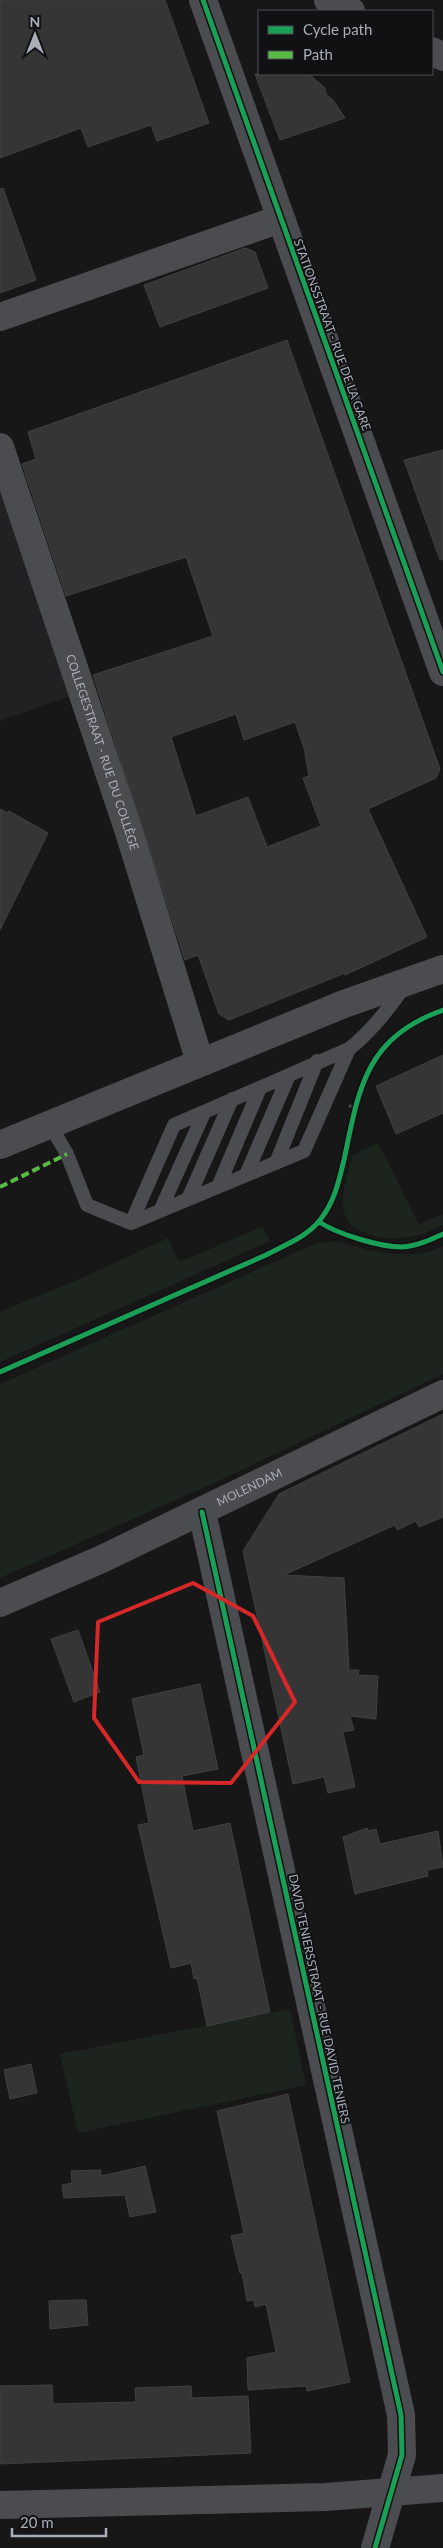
<svg xmlns="http://www.w3.org/2000/svg" width="443" height="2548" font-family="Lato,sans-serif">
<style>
.built{fill:#212123}
.green{fill:#1d241e}
.building{fill:#353536;stroke:#3f4043;fill-rule:evenodd}
.lines{fill:none;stroke-linecap:round;stroke-linejoin:round}
.path{stroke:#4d4e52;stroke-width:3;stroke-dasharray:2.5 4;stroke-linecap:butt}
.service{stroke:#4b4c50;stroke-width:14}
.minor{stroke:#4b4c50;stroke-width:28}
.tertiary{stroke:#4b4c50;stroke-width:28}
.quiet{stroke:#58b947;stroke-width:4;stroke-dasharray:8 4;stroke-linecap:butt}
.cycleway-casing{stroke:#111113;stroke-width:8}
.cycleway{stroke:#1a9f57;stroke-width:5}
.marked{fill:none;stroke:#d62828;stroke-width:4;stroke-linejoin:round}
.labels{text-anchor:middle;stroke-width:4;stroke-linejoin:round;paint-order:stroke}
.street-label{font-size:12px;fill:#a8adb8;stroke:#111113}
</style>
<rect width="100%" height="100%" fill="#171717"/>
<!-- built -->
<path class="built" d="M0 471 79 693 0 721Z"/>
<!-- green -->
<path class="green" d="M378 1143 419 1224 443 1214V1225C432 1230 422 1235 410 1237 388 1242 346 1235 343 1208 341 1191 349 1171 353 1155Z
M262 1227 270 1241 0 1362V1312L82 1278 168 1238 179 1262Z
M332 1241C370 1249 406 1264 443 1246V1374L225 1478 0 1578V1384L299 1251 319 1243Z
M290 2009 306 2085 78 2133 60 2054Z"/>
<!-- building -->
<path class="building" d="M0 0H165L209 123 157 141 151 125 88 147 81 128 0 158Z
M255 74H309L325 88 326 94 333 100 345 118 280 140Z
M3 188 36 280 0 293V189Z
M245 248 255 252 268 288 160 327 144 285Z
M287 340 440 769 436 778 368 809 427 937 345 975V973L229 1020 219 1014 198 955 185 960 93 675 213 636 186 557 66 596 22 464 36 459 28 432ZM236 714 244 740 295 722 304 748 309 776 303 778 321 826 267 847 248 797 196 816 171 737Z
M443 450V559L440 560 404 460Z
M0 809 8 813 9 811 48 833 0 930Z
M443 1055V1113L396 1134 376 1086Z
M443 1414V1517L419 1527 416 1521 397 1530 395 1525 284 1575 344 1578 349 1670H359L358 1675 378 1676 376 1719 350 1716 354 1730 343 1732 355 1787 328 1793 324 1777 293 1784 243 1551 279 1494Z
M78 1630 100 1692 74 1702 51 1639Z
M200 1684 218 1769 182 1776 188 1807 193 1831 230 1823 270 2012 207 2026 197 1978 194 1979 191 1963 171 1968 138 1825 149 1823 136 1757 144 1755 132 1699Z
M367 1828 368 1831 376 1829 380 1844 438 1831 443 1867 427 1870 428 1876 355 1894 343 1837Z
M31 2064 37 2093 10 2099 4 2070Z
M288 2094 350 2382 307 2391 306 2386 248 2390 247 2358 276 2352 266 2304 255 2307 254 2300 247 2301 242 2273H240L231 2236 244 2233 217 2111Z
M145 2166 156 2212 130 2217 125 2195 64 2198 62 2185 72 2183 71 2171 101 2170V2176Z
M74 2300H86L88 2325 50 2329 49 2301Z
M52 2385 53 2404 136 2402 135 2388 191 2386 192 2398 248 2396 251 2453 0 2464V2386Z"/>
<g class="lines">
<!-- path -->
<path class="path" d="M349 1106 356 1107"/>
<!-- service -->
<path class="service" d="M50 1125 67 1154 87 1205 131 1223 304 1151 349 1049
M276 1163 317 1061
M246 1175 289 1075
M218 1187 260 1088
M188 1199 232 1099
M160 1211 204 1113
M131 1223 174 1125 349 1049C371 1032 388 1010 404 987"/>
<!-- minor -->
<g class="minor">
<path d="M203 0 443 672"/>
<path d="M328 0 351 11"/>
<path d="M432 51 443 57"/>
<path d="M0 317 280 219"/>
<path id="s1" d="M0 447 129 832 200 1062"/>
<path d="M202 1512 401 2415 402 2455 375 2548"/>
<path id="s2" d="M0 1603 102 1559 443 1394"/>
</g>
<!-- tertiary -->
<path class="tertiary" d="M0 1145 344 1004 443 969
M0 2505 325 2497 443 2488"/>
<!-- quiet -->
<path class="quiet" d="M0 1187 67 1154"/>
<defs>
<path id="cycleway" d="M203 0 443 672
M319 1222C338 1234 379 1247 402 1247 417 1246 430 1240 443 1234
M0 1372 266 1255C284 1245 307 1237 320 1220 334 1203 339 1181 344 1160 359 1088 365 1038 443 1010
M202 1512 401 2415 402 2455 375 2548"/>
</defs>
<!-- cycleway casing -->
<use href="#cycleway" class="cycleway-casing"/>
<!-- cycleway -->
<use href="#cycleway" class="cycleway"/>
</g>
<!-- marked area -->
<path class="marked" d="M193 1583 253 1616 295 1702 231 1783 139 1782 94 1718 98 1622Z"/>
<g class="labels">
<!-- street labels -->
<g class="street-label">
<text transform="translate(332 335) rotate(70)" y="4">STATIONSSTRAAT - RUE DE LA GARE</text>
<text dy="4" stroke="none"><textPath href="#s1" startOffset="322">COLLEGESTRAAT - RUE DU COLLÈGE</textPath></text>
<text dy="4" stroke="none"><textPath href="#s2" startOffset="275">MOLENDAM</textPath></text>
<text transform="translate(319 1999) rotate(78)" y="4">DAVID TENIERSSTRAAT - RUE DAVID TENIERS</text>
</g>
</g>
<!-- legend -->
<rect x="258" y="10" width="175" height="65" fill="#111113" stroke="#4d4f55"/>
<rect x="268" y="26" width="25" height="8" fill="#1a9f57" stroke="#4d4f55"/>
<text x="303" y="35" font-size="15" fill="#a8adb8">Cycle path</text>
<rect x="268" y="51" width="25" height="8" fill="#58b947" stroke="#4d4f55"/>
<text x="303" y="60" font-size="15" fill="#a8adb8">Path</text>
<!-- north arrow -->
<g transform="translate(35 35)" stroke="#111113" stroke-width="4" paint-order="stroke">
<path d="M0-4L9 19L0 12L-9 19Z" fill="#a8adb8"/>
<text y="-8" font-size="14" font-weight="bold" text-anchor="middle" fill="#a8adb8">N</text>
</g>
<!-- scale -->
<path d="M12 2528v8h94v-8" fill="none" stroke="#a8adb8" stroke-width="2.5"/>
<text x="20" y="2528" font-size="15" fill="#a8adb8" stroke="#111113" stroke-width="4" paint-order="stroke">20 m</text>
</svg>
